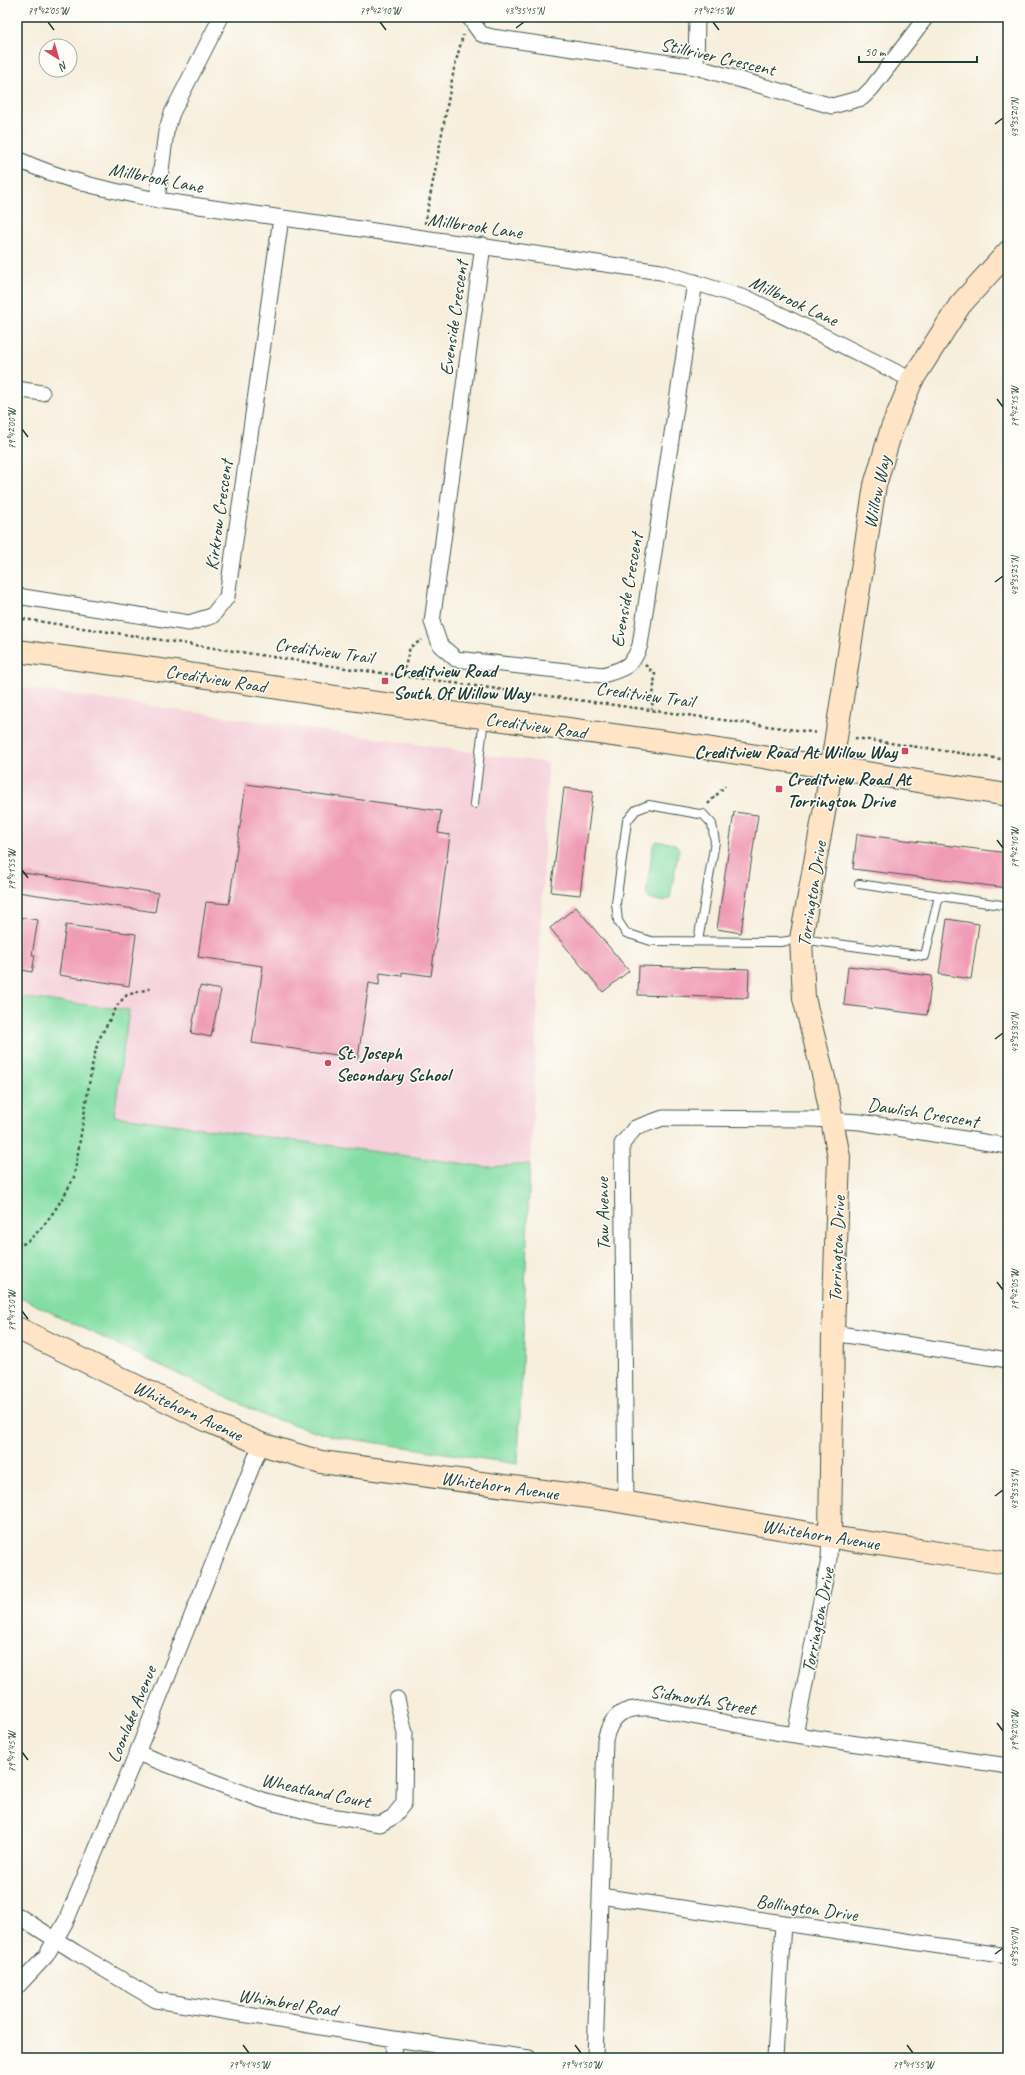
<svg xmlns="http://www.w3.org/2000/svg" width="1025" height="2075" font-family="Caveat,sans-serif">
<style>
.built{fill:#f5cfda}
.green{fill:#84dea4;stroke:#528e6c}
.building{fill:#f09bb5}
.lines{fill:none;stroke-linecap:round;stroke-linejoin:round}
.lane-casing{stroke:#3f584d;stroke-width:10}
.street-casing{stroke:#3f584d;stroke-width:17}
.secondary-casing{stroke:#3f584d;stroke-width:24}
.path{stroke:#3f584d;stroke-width:2.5;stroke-dasharray:3 3;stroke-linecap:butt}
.lane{stroke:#fff;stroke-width:8}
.street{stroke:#fff;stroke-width:15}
.secondary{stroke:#ffe4c6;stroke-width:22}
.ticks{fill:none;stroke:#1f3d34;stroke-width:1.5}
.poi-dot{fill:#d1495b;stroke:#fdfcf7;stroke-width:1.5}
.labels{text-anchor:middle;stroke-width:3;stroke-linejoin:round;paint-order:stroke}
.street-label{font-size:19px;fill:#1f3d34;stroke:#fdfcf7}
.poi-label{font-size:19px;font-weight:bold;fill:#1f3d34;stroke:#fdfcf7;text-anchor:start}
.neatline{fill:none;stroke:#1f3d34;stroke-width:1.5}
.ticks-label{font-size:10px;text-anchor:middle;fill:#1f3d34}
</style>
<rect width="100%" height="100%" fill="#fdfcf7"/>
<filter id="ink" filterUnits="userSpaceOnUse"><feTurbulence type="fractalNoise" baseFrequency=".025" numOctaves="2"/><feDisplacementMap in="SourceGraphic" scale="8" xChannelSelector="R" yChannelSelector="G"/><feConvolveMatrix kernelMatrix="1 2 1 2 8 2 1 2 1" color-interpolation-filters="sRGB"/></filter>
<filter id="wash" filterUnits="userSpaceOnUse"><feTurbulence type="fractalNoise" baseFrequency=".012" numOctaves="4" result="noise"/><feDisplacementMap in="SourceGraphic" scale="16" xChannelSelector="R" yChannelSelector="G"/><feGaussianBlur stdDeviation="0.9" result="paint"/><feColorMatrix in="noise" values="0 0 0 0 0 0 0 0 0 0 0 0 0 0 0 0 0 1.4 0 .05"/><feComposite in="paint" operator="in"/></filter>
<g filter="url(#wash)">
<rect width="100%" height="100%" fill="#f7eedc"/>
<!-- built -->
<path class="built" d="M17 687 548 763 518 1464 331 1436 265 1416 65 1318 129 1010 17 997Z"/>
<!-- green -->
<path class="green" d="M657 841 675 844 679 849 670 898 664 901 650 900 646 894 653 846Z
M17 997 129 1010 114 1116 487 1167 530 1164 518 1464 331 1436 265 1416 17 1296Z"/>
<g id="blocks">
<!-- building -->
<path class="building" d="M246 784 441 811 438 833 450 835 431 976 402 972V976L380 973 379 985 369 983 358 1058 252 1043 263 966 198 957 206 902 229 904Z
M564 788 593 791 580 895 551 892Z
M734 812 758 815 741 933 717 929Z
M857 834 1008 853V888L853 869Z
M17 872 158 893 155 912 17 892Z
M576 907 629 971 603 992 550 928Z
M17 917 38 920 32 955H35L32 972 17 969Z
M947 919 979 924 971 979 939 974Z
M66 925 136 934 129 986 59 975Z
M639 966 749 969 748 998 638 995Z
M848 966 932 976 927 1015 844 1005Z
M200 986 221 990 211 1037 191 1033Z"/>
</g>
</g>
<g filter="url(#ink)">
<use href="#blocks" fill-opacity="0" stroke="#3f584d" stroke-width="1"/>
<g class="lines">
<defs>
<path id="lane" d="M474 804 484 718
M859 884 1008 906
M698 941 715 842 712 824 703 814H699L649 805 636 810 627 821 616 903 618 921 626 933 651 941 780 942 801 939 925 956 939 896"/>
<path id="street" d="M469 17 481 34 492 37 696 67 832 106 862 98 872 88 926 17
M696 67 697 17
M17 159C61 180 109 190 157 200L661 272 751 300 912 380
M157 200 166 132 172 113 221 17
M483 245 432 622 440 645 456 659 603 675C623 669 633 667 640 645L695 282
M17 389 42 393
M17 596 189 623 212 616 227 597 281 218
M833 1333 1008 1360
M626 1502 622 1144 635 1128 663 1118 813 1119 860 1122 1008 1146
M795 1735 829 1559 830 1536
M137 1753 262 1800 318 1814 380 1824 393 1817 404 1803 405 1733 397 1699
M600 1896 1008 1956
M17 1915 75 1952 156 2000 394 2039 529 2058
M17 1987 46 1956 66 1921 137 1753 261 1444
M393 2058 394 2039
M595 2058 605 1740C611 1714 624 1707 650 1708L775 1732 1008 1766
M775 2058 783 1923"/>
<path id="secondary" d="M17 651 175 672 349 699 686 745 1008 795
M17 1328 208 1421 261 1444 321 1462 605 1499 850 1540 1008 1563
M830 1536 833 1333 839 1157 824 1078 804 998 801 939 826 802 875 485 892 428 912 380 960 305 1008 252"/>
</defs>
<!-- lane casing -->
<use href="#lane" class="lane-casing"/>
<!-- street casing -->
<use href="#street" class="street-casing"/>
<!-- secondary casing -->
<use href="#secondary" class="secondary-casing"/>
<!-- path -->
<path class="path" d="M425 224 454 69 463 35
M17 618 352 669 818 733
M645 665 655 674 652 709
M403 675 410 647 422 640
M855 738 1008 760
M708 804 725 786
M17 1247C40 1238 63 1199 74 1177L92 1066 98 1041 119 1003 127 995 152 988"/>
<!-- lane -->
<use href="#lane" class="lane"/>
<!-- street -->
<use href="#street" class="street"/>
<!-- secondary -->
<use href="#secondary" class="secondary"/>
</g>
</g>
<!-- ticks -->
<path class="ticks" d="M48 22 54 30M380 22 386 30M713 22 719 30M516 28 524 22M995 124 1003 118M997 399 1003 407M22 429 28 437M995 582 1003 576M997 840 1003 848M22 870 28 878M995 1039 1003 1033M997 1282 1003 1290M22 1311 28 1319M995 1496 1003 1490M997 1723 1003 1731M22 1752 28 1760M995 1954 1003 1948M243 2045 249 2053M575 2045 581 2053M907 2045 913 2053"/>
<!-- markers -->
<g class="poi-dot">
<rect x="381" y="677" width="8" height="8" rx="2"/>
<rect x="901" y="747" width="8" height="8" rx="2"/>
<rect x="775" y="785" width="8" height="8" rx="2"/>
<circle cx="328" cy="1063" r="4"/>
</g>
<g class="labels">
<!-- street labels -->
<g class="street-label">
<text transform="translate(718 56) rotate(13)" y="7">Stillriver Crescent</text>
<text transform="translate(156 177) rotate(11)" y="7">Millbrook Lane</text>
<text transform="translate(475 225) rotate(8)" y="7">Millbrook Lane</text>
<text transform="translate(794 300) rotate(25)" y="7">Millbrook Lane</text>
<text transform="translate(453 318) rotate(-82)" y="7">Evenside Crescent</text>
<text transform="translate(876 492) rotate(-78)" y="7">Willow Way</text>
<text transform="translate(218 515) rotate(-82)" y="7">Kirkrow Crescent</text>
<text transform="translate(626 590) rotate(-80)" y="7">Evenside Crescent</text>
<text transform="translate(324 650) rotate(8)" y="7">Creditview Trail</text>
<text transform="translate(216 678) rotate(9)" y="7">Creditview Road</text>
<text transform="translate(645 694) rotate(8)" y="7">Creditview Trail</text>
<text transform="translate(536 725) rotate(8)" y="7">Creditview Road</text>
<text transform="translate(811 894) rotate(-81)" y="7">Torrington Drive</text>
<text transform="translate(923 1112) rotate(9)" y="7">Dawlish Crescent</text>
<text transform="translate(602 1214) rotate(-91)" y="7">Taw Avenue</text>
<text transform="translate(836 1249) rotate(-88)" y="7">Torrington Drive</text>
<text transform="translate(188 1410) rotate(25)" y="7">Whitehorn Avenue</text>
<text transform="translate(500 1485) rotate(8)" y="7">Whitehorn Avenue</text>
<text transform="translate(821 1534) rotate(9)" y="7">Whitehorn Avenue</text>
<text transform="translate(817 1620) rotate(-79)" y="7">Torrington Drive</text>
<text transform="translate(703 1699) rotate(10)" y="7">Sidmouth Street</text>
<text transform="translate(131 1714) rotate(-68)" y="7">Loonlake Avenue</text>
<text transform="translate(316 1790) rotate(12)" y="7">Wheatland Court</text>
<text transform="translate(807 1907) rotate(8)" y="7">Bollington Drive</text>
<text transform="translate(288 2002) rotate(9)" y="7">Whimbrel Road</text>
</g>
<!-- poi labels -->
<g class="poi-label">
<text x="393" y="677">Creditview Road<tspan x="393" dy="22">South Of Willow Way</tspan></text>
<text x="897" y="758" text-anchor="end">Creditview Road At Willow Way</text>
<text x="787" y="785">Creditview Road At<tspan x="787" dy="22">Torrington Drive</tspan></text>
<text x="336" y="1059">St. Joseph<tspan x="336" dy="22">Secondary School</tspan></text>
</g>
</g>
<!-- margin -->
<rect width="1025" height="2075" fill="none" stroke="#fdfcf7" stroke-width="44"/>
<!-- north arrow -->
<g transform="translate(58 58) rotate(143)"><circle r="19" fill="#fdfcf7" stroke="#a4b0a9"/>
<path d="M0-3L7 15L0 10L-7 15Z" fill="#d1495b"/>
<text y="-6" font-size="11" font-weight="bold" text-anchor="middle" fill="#1f3d34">N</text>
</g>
<!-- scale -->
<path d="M859 56v6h118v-6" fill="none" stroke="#1f3d34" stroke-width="2"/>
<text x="865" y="56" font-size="12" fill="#1f3d34" stroke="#fdfcf7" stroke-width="3" paint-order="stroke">50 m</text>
<rect x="22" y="22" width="981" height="2031" class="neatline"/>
<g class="ticks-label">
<text x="48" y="14">79°42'05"W</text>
<text x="380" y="14">79°42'10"W</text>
<text x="524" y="14">43°35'15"N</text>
<text x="713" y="14">79°42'15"W</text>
<text transform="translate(1014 118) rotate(-90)" y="4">43°35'20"N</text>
<text transform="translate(1014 407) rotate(-90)" y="4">79°42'15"W</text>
<text transform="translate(11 429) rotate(-90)" y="4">79°42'00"W</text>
<text transform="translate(1014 576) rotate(-90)" y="4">43°35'25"N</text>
<text transform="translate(1014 848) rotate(-90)" y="4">79°42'10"W</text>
<text transform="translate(11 870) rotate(-90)" y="4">79°41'55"W</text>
<text transform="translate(1014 1033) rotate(-90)" y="4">43°35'30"N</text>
<text transform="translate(1014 1290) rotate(-90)" y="4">79°42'05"W</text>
<text transform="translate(11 1311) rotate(-90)" y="4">79°41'50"W</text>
<text transform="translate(1014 1490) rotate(-90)" y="4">43°35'35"N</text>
<text transform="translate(1014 1731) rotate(-90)" y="4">79°42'00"W</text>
<text transform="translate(11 1752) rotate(-90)" y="4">79°41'45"W</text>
<text transform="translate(1014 1948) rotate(-90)" y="4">43°35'40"N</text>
<text x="249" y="2068">79°41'45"W</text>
<text x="581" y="2068">79°41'50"W</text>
<text x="913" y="2068">79°41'55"W</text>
</g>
</svg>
